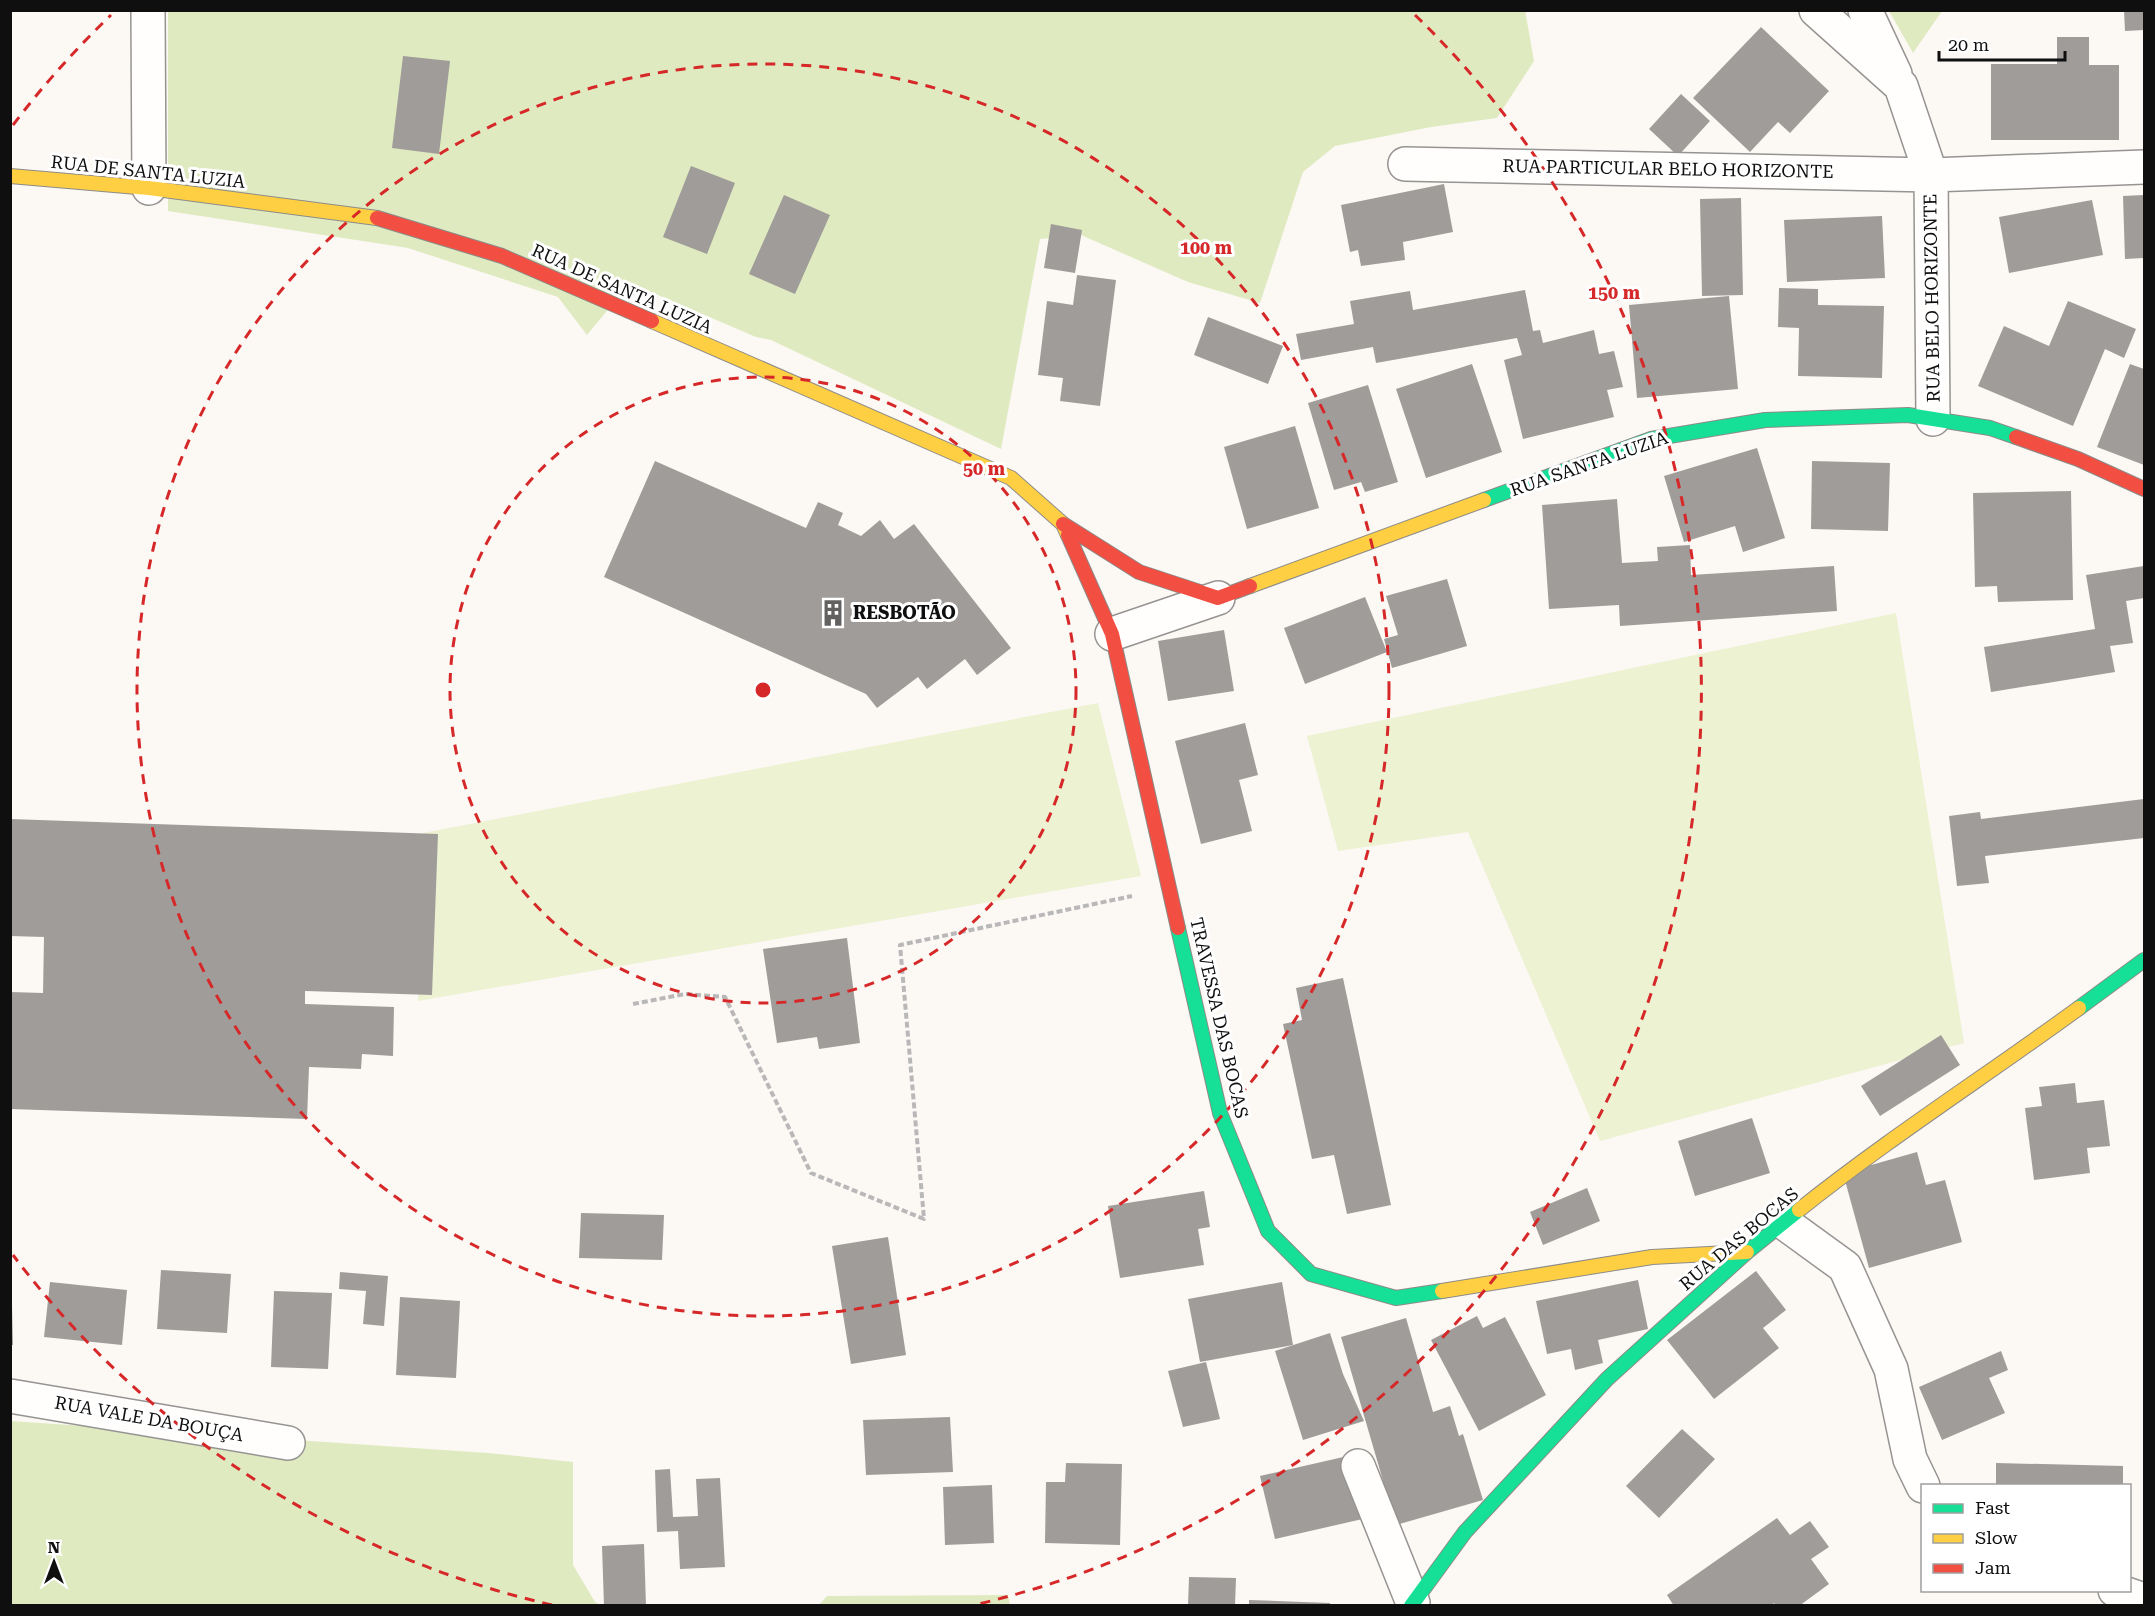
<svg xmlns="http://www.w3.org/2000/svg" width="2155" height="1616" font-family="'Roboto Serif',serif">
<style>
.green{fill:#edf2d2}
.forest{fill:#dfeac0}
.building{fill:#a09c9a}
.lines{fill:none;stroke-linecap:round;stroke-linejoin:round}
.street-casing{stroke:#969492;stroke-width:36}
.fast-casing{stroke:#8c8b89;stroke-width:16}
.slow-casing{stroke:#8c8b89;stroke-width:16}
.jam-casing{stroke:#8c8b89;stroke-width:16}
.path{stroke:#b9b8b8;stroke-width:4;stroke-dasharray:6 3;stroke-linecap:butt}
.street{stroke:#fffefd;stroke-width:33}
.fast{stroke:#16e098;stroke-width:14}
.slow{stroke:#ffcf43;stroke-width:14}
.jam{stroke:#f24e42;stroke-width:14}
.ring{fill:none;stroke:#d62828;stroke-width:3;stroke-dasharray:10 8}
.labels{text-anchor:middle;stroke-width:6;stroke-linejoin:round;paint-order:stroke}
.street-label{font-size:18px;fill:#0f0f0f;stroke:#fff}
.poi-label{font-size:18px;font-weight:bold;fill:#0f0f0f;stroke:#fff;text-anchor:start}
.centre{fill:#d62828;stroke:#fff;stroke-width:3}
.ring-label{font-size:18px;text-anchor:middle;font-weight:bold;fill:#d62828;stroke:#fff;stroke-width:6;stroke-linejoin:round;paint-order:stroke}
</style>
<rect width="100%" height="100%" fill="#fcf8f4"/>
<!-- green -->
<path class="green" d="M1896 613 1964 1043 1600 1141 1468 832 1338 851 1307 736Z
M1098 703 1141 876 418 1001 423 833Z"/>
<!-- forest -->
<path class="forest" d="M1525 10 1534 61 1497 118 1431 127 1335 146 1303 172 1260 303 1188 282 1081 235 1040 239 1001 449 771 340 756 337 630 283 587 335 558 297 408 248 168 211V11Z
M1889 11H1942L1913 53Z
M10 1421 488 1453 573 1462V1565L595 1602 600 1605H11Z
M1008 1595 1010 1605H819L827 1596Z"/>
<!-- building -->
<path class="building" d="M2124 10H2144V30L2125 31Z
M1761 27 1829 91 1790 133 1778 122 1750 152 1693 98Z
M2057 37H2089V65H2119V140H1991V64H2057Z
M403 56 450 61 439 154 392 148Z
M1681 94 1710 121 1678 156 1649 129Z
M691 166 735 183 707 254 663 237Z
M1444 184 1453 232 1403 242 1405 260 1361 266 1358 250 1350 252 1341 205Z
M784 195 830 215 795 294 749 274Z
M2144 195V258L2125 259 2123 196Z
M1741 198 1743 295 1702 296 1700 199Z
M2092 200 2103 255 2009 273 1999 217Z
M1882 216 1885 278 1787 282 1784 220Z
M1051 224 1082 230 1075 273 1044 268Z
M1077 275 1116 280 1100 406 1060 401 1063 378 1038 375 1047 301 1073 305Z
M1779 288 1818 289V305L1884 306 1882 378 1798 376 1799 328 1778 327Z
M1525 290 1533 331 1540 330 1543 343 1594 330 1599 354 1614 351 1623 387 1607 390 1614 417 1523 439 1504 360 1522 355 1517 338 1376 363 1373 347 1301 360 1296 334 1354 324 1350 301 1410 291 1413 310Z
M1729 296 1738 389 1637 398 1629 305Z
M2068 301 2136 329 2124 358 2105 349 2073 426 1978 386 2004 326 2049 346Z
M1208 317 1283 346 1268 384 1194 355Z
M1472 364 1502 452 1426 478 1396 389Z
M2130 364 2144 369V465L2097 447Z
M1368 385 1398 482 1365 492 1361 482 1334 490 1308 403Z
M1295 426 1319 508 1247 529 1224 447Z
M1757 448 1785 538 1743 552 1735 526 1684 542 1664 476Z
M655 461 806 528 818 502 843 513 838 525 861 536 880 520 894 539 914 524 1011 648 977 675 965 659 927 689 918 677 877 708 866 694 604 577Z
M1812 461 1890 463 1888 531 1811 529Z
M2071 491 2073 600 1998 602 1997 586 1975 587 1973 493Z
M1617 499 1622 563 1658 561 1657 547 1690 545 1691 575 1834 566 1837 611 1620 626 1619 605 1549 609 1542 505Z
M2144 566V598L2126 601 2133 643 2110 646 2115 672 1991 692 1984 647 2095 629 2086 575Z
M1447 579 1467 646 1392 668 1384 639 1398 635 1386 596Z
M1365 597 1387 652 1305 684 1284 628Z
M1224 630 1234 691 1168 701 1158 641Z
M1245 723 1258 775 1239 780 1252 831 1201 844 1175 741Z
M2144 799V838L1985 856 1989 883 1957 886 1949 816 1980 812 1981 819Z
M10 819 438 834 432 995 305 991V1004L394 1007 393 1056 362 1054 361 1069 309 1067 307 1119 10 1109V992L43 993 44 937 10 936Z
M847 938 860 1043 819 1049 817 1037 777 1043 763 949Z
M1343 978 1391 1205 1347 1214 1334 1155 1312 1159 1283 1024 1302 1020 1296 988Z
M1941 1035 1960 1065 1880 1116 1861 1086Z
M2075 1083 2077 1103 2104 1100 2110 1146 2087 1148 2090 1173 2034 1180 2025 1108 2042 1106 2039 1087Z
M1752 1118 1770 1173 1695 1196 1678 1141Z
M1917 1152 1926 1185 1945 1180 1962 1242 1869 1268 1843 1173Z
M1587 1188 1600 1221 1543 1245 1530 1212Z
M1204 1191 1210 1227 1198 1229 1204 1265 1120 1278 1108 1206Z
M581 1213 664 1215 662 1260 579 1258Z
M888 1237 906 1355 851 1364 832 1246Z
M161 1270 231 1274 227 1333 157 1329Z
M1756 1271 1786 1310 1763 1328 1779 1348 1714 1399 1667 1340Z
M340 1272 388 1276 384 1326 363 1324 366 1291 339 1289Z
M1638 1280 1648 1329 1598 1340 1603 1363 1575 1370 1571 1349 1547 1354 1536 1301Z
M50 1282 127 1290 122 1345 44 1337Z
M1282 1282 1293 1345 1200 1362 1188 1299Z
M274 1291 332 1293 328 1369 271 1367Z
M400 1297 460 1301 456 1378 396 1375Z
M10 1306H12L13 1345H10Z
M1477 1316 1483 1328 1505 1317 1546 1395 1479 1431 1431 1340Z
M1406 1318 1433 1412 1450 1406 1459 1436 1463 1434 1483 1500 1396 1525 1341 1337Z
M1330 1333 1343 1374 1364 1421 1303 1440 1275 1351Z
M2001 1351 2008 1370 1989 1378 2005 1413 1942 1440 1919 1387Z
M1206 1362 1220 1419 1183 1427 1168 1371Z
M950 1417 953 1472 866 1475 863 1420Z
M1682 1429 1715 1459 1659 1518 1626 1486Z
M1352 1455 1367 1518 1275 1539 1260 1476Z
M1066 1463 1122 1464 1120 1545 1045 1543 1046 1482H1065Z
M1996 1463 2123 1466V1486H1996Z
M670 1469 673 1517 698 1516 696 1479 720 1478 725 1567 680 1569 678 1531 657 1532 655 1470Z
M992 1485 994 1543 945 1545 943 1487Z
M1777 1518 1790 1535 1810 1521 1829 1547 1811 1559 1829 1584 1799 1606H1776L1774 1603 1771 1606H1674L1667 1595Z
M644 1544 646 1606H604L602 1546Z
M1189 1577 1236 1578 1235 1606H1188Z
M1249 1600 1330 1603V1606H1249Z"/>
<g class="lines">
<defs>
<path id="street" d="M148 10 149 188
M1865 10 1895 74
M1405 164 1931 175 1901 86 1816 10
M1933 419 1931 175 2144 167
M1112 634 1218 598
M1783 1222 1845 1267 1891 1369 1910 1459 1923 1486
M10 1396 288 1443
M1358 1466 1413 1603
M2115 1590 2144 1600"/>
<path id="fast" d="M1484 500 1651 439 1765 420 1908 415 1990 428 2016 437
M1178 928 1220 1113 1268 1231 1311 1274 1396 1298 1442 1291
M2079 1008 2144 960
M1411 1606 1465 1532 1607 1379 1747 1252 1799 1210"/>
<path id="slow" d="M10 176 149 188 377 218
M652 321 1011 478 1063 524 1068 535
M1250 586 1484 500
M1799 1210C1889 1138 1986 1076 2079 1008
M1442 1291 1652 1257 1747 1252"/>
<path id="jam" d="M377 218 502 256 652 321
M2016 437 2078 459 2144 489
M1063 524 1139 572 1218 598 1250 586
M1068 535 1112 634 1178 928"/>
</defs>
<!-- street casing -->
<use href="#street" class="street-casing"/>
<!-- fast casing -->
<use href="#fast" class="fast-casing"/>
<!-- slow casing -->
<use href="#slow" class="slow-casing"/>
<!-- jam casing -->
<use href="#jam" class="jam-casing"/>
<!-- path -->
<path class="path" d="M633 1004 685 994 725 997 811 1173 924 1219 900 945 1132 896"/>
<!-- street -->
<use href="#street" class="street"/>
<!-- fast -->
<use href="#fast" class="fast"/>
<!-- slow -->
<use href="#slow" class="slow"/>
<!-- jam -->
<use href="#jam" class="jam"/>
</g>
<!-- distance rings -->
<g class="ring">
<circle cx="763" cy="690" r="313"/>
<circle cx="763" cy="690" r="626"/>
<path d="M552 1605A939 939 0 0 1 13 1255M13 125A939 939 0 0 1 111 15M1415 15A939 939 0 0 1 974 1605"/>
</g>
<!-- icons -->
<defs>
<symbol id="building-bare" viewBox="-9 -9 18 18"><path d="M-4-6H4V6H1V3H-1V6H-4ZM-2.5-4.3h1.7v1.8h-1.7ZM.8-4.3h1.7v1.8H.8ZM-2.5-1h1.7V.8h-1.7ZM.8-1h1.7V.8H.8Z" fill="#62615f" stroke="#fff" stroke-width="2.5" paint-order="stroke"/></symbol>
</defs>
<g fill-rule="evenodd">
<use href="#building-bare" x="814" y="594" width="38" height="38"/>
</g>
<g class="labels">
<!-- street labels -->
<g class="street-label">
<text transform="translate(1668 169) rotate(1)" y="6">RUA PARTICULAR BELO HORIZONTE</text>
<text transform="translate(148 172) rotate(6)" y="6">RUA DE SANTA LUZIA</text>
<text transform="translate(622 289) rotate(24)" y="6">RUA DE SANTA LUZIA</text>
<text transform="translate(1932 298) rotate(-91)" y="6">RUA BELO HORIZONTE</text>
<text transform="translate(1589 464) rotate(-19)" y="6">RUA SANTA LUZIA</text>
<text transform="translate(1219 1018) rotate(77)" y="6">TRAVESSA DAS BOCAS</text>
<text transform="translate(1739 1239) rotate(-40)" y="6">RUA DAS BOCAS</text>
<text transform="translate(149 1419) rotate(10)" y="6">RUA VALE DA BOUÇA</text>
</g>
<!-- poi labels -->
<g class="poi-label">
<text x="853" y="619">RESBOTÃO</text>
</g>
</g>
<circle cx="763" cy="690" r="9" class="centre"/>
<g class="ring-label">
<text x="1206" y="254">100 m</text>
<text x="1614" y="299">150 m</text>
<text x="984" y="475">50 m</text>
</g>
<!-- border -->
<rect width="2155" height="1616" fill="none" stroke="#0f0f0f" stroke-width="24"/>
<!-- legend -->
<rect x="1921" y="1484" width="210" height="108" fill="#ffffff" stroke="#9f9f9f" stroke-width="1.5"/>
<rect x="1933" y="1504" width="30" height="9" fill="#16e098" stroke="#9f9f9f" stroke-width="1.5"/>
<text x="1975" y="1514" font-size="18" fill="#0f0f0f">Fast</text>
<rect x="1933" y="1534" width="30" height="9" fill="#ffcf43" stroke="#9f9f9f" stroke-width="1.5"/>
<text x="1975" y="1544" font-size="18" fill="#0f0f0f">Slow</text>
<rect x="1933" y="1564" width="30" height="9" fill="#f24e42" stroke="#9f9f9f" stroke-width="1.5"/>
<text x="1975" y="1574" font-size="18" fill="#0f0f0f">Jam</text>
<!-- north arrow -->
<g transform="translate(54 1562)" stroke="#ffffff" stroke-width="4.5" paint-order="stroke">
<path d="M0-4.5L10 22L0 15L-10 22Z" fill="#0f0f0f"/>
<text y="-9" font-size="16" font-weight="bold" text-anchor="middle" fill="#0f0f0f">N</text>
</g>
<!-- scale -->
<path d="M1939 51v9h126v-9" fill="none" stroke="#0f0f0f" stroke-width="3"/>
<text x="1948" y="51" font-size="18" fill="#0f0f0f" stroke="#ffffff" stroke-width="4.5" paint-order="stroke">20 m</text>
</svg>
